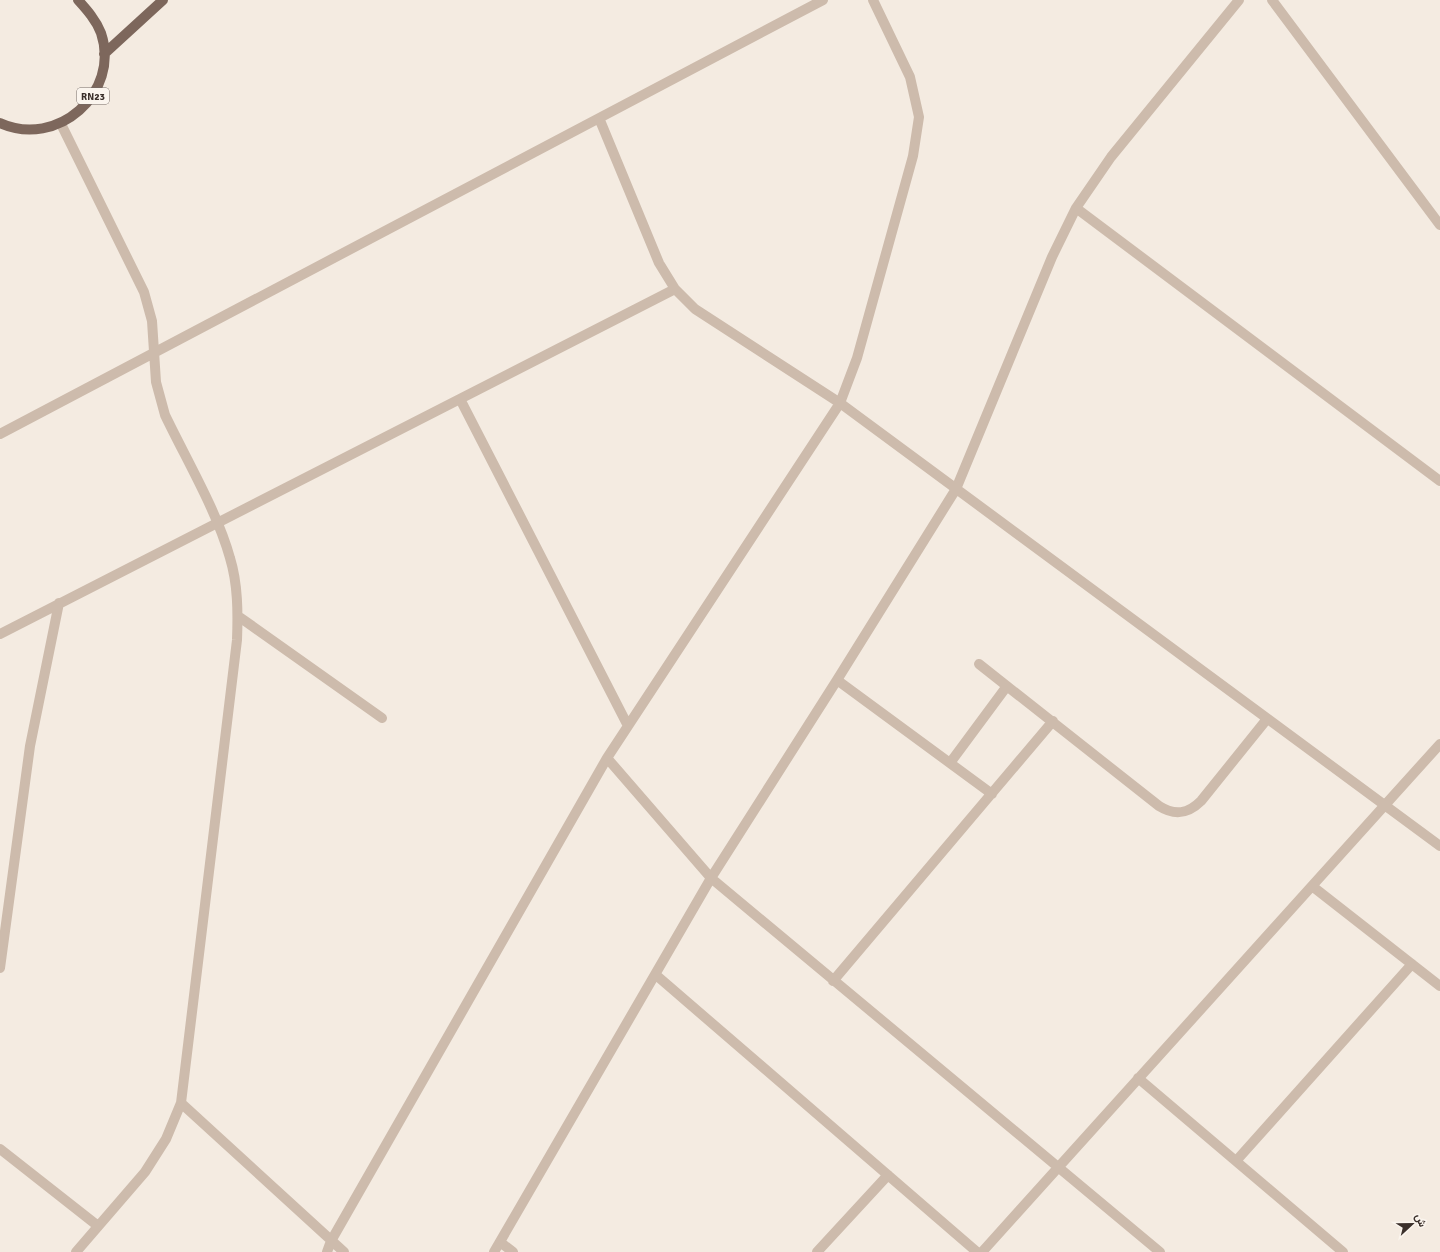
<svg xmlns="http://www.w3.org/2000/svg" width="1440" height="1252" font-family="Signika,Vazirmatn,sans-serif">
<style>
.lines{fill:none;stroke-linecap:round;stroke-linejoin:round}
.minor{stroke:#cdbbac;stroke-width:10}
.major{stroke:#7d675c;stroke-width:10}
.labels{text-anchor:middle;stroke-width:3.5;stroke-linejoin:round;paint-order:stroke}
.shield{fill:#fbf5ee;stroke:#756b66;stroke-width:1}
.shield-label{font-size:10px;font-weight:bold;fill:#3b302b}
</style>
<rect width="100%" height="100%" fill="#f4ebe1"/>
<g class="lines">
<!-- minor -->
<path class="minor" d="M1272 0 1440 225
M599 118 659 263 675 289 695 309 840 403 1440 846
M61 124 144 292 152 321 156 382 165 415C186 459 217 511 230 558 238 584 238 613 237 640L181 1103 166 1139 145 1172 76 1252
M1076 208 1440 481
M460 399 627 724
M0 434 823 0
M238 616 382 718
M0 634 675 289
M979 664 1159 806C1175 816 1188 814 1201 801L1267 719
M837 680 992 794
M607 758 711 878 1160 1252
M950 763 1007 686
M1312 886 1440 986
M0 968 30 746 59 603
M656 975 977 1252
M833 981 1053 721
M1138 1078 1343 1252
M181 1103 344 1252
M0 1149 98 1226
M1236 1161 1412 964
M500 1242 513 1252
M327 1252 331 1241 607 758 840 403 857 358 913 156 919 117 910 77 873 0
M494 1252 711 878 837 680 956 489 1052 257 1076 208 1111 157 1239 0
M817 1252 888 1175
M982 1252 1440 744"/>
<!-- major -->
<path class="major" d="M104 54 163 0
M0 123C57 149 121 93 101 33 96 20 87 10 78 0"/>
</g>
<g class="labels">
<!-- shield labels -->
<rect class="shield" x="77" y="88" width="32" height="16" rx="3"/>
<g class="shield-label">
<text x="93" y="100">RN23</text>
</g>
</g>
<!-- north arrow -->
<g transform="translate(1412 1224) rotate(68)" stroke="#fbf5ee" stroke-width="3" paint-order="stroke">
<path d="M0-3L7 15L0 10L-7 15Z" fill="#3b302b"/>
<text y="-6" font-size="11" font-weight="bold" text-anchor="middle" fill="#3b302b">ش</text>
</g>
</svg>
